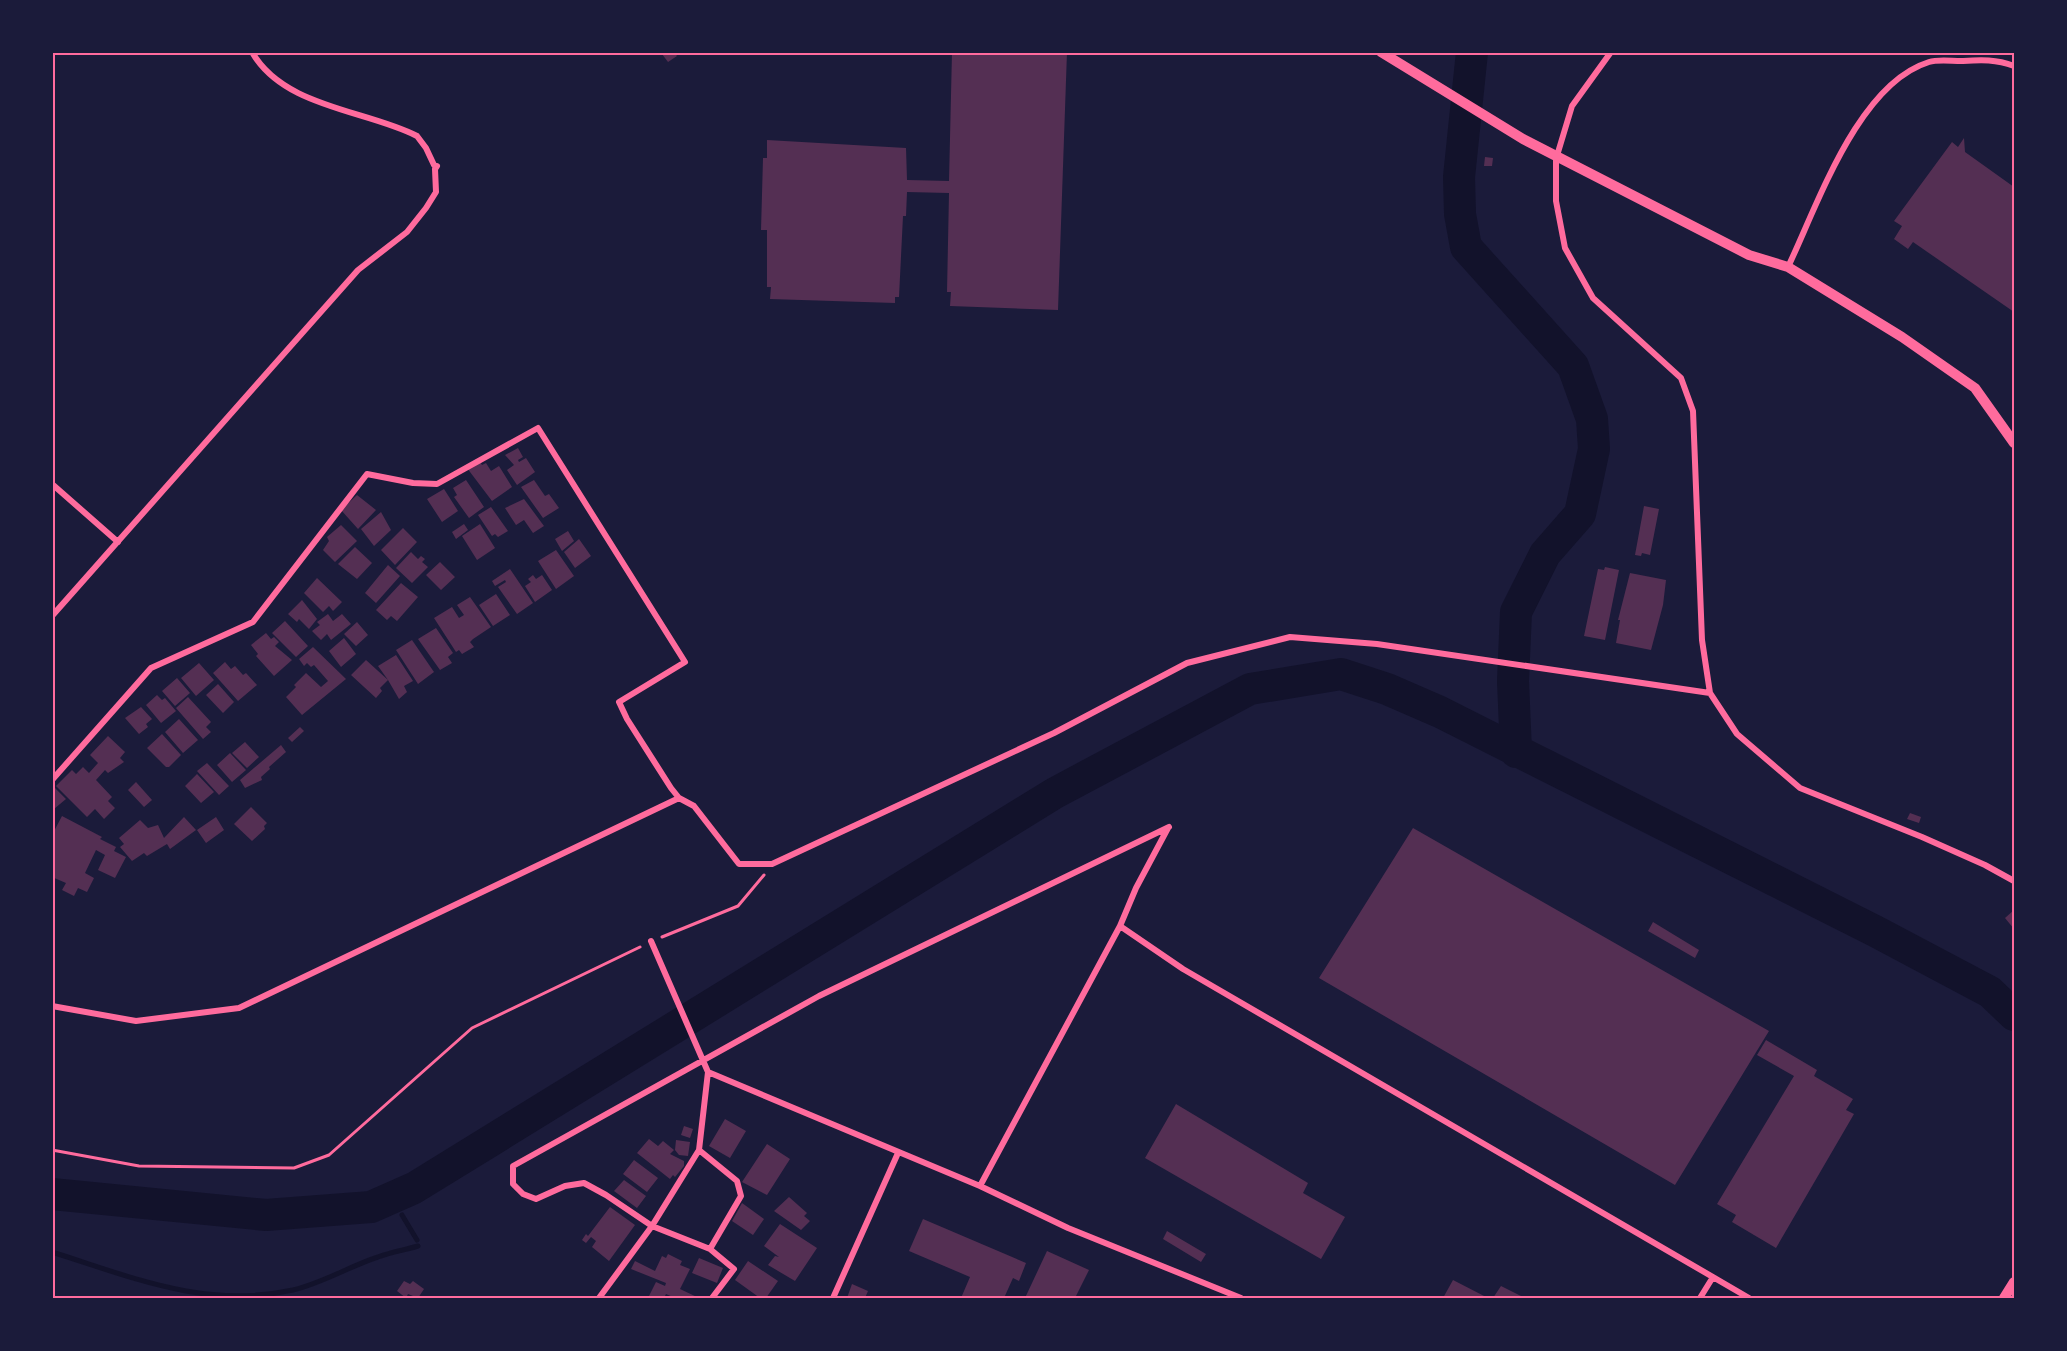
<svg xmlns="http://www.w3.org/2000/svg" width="2067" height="1351" font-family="Barlow,sans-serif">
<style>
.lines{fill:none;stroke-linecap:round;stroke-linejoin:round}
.stream{stroke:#12122b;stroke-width:5}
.river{stroke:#12122b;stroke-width:32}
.building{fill:#542f53}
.path{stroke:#ff6b9d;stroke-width:3}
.minor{stroke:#ff6b9d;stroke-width:6}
.tertiary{stroke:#ff6b9d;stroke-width:10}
.neatline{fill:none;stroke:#ff6b9d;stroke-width:2}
</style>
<rect width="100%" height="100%" fill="#1b1b3a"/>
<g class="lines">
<!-- stream -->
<path class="stream" d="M402 1215 417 1240
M52 1252C134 1278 206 1309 293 1290 323 1283 350 1266 378 1257 391 1252 405 1250 418 1246"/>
<!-- river -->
<path class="river" d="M1472 52 1459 177 1460 214 1466 247 1573 366 1592 419 1594 449 1580 514 1545 554 1516 612 1513 681 1516 752
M52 1194 266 1215 371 1207 414 1188 1055 793 1250 689 1341 674 1387 689 1440 712 1875 931 1990 992 2014 1015"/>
</g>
<!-- building -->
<path class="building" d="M664 52H674L677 56 668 62 662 54Z
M952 52H1067L1058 310 950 306 951 292H947L949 193 907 192 906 216H903L899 297H895V303L770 299 771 287H767V230H761L763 158H767V140L906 148 907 180 949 181Z
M1964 138 1965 152 2014 187V312L1913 242 1908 249 1894 239 1902 226 1894 221 1952 142 1958 147Z
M1485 157 1493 158 1492 166H1484Z
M518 448 523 457 518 460 519 462 526 458 535 472 517 485 507 470 514 465 505 455Z
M480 462 482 465 486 463 491 471 499 466 512 487 492 501 467 468Z
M466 480 484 507 469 518 454 497 457 495 453 488Z
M534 480 545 496 549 494 559 508 543 518 521 487Z
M444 489 458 511 442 522 427 499Z
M357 495 376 510 358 529 341 510Z
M524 499 544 526 533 533 524 520 516 525 505 508Z
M1644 506 1659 509 1650 555 1642 553 1641 556 1635 555Z
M491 507 508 531 498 537 495 534 492 536 478 515Z
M381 512 391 530 374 546 361 529Z
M464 524 468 530 456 539 452 532Z
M480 524 495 548 477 560 462 536Z
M341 525 357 541 335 562 323 550 329 541 327 537Z
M403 528 417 542 395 565 381 550Z
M568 531 574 541 562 551 555 539Z
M579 539 591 556 575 568 564 552Z
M355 547 372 563 357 579 338 564Z
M556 550 574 576 556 589 538 561Z
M411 552 418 559 421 556 425 559 422 562 428 567 412 583 396 568Z
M440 562 455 577 441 590 426 575Z
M388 565 400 576 376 603 365 593Z
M1605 567 1619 570 1605 640 1584 636 1598 569 1604 570Z
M510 569 533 603 517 614 498 587 506 582 505 580 495 586 492 581Z
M1630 573 1666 580 1663 605 1651 650 1616 643 1620 620H1618Z
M533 575 536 579 542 575 552 590 535 602 525 586 531 582 528 579Z
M317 578 342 602 333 611 329 606 323 612 304 593Z
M401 583 418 597 397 621 391 616 387 620 376 610Z
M496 594 510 615 493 626 479 605Z
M470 597 491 627 473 639 470 642 474 647 462 654 459 650 456 652 434 618 452 607 459 618 464 615 457 605Z
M302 600 317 619 309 629 299 619 297 622 288 614Z
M328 614 333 621 342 614 351 624 331 640 327 634 321 640 312 631 320 625 317 622Z
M285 621 308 646 296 657 272 633Z
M357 622 368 635 356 646 344 634Z
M436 628 453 653 448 657 452 663 440 670 418 639Z
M266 633 271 639 274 637 279 642 275 646 292 660 274 676 256 656 258 654 251 645Z
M344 638 356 654 341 667 329 651Z
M412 640 434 672 418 684 396 650Z
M313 647 346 679 302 715 286 697 296 687 294 685 306 673 321 687 328 681 314 665 311 667 307 663 304 666 299 659Z
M396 655 413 681 404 686 407 692 399 699 388 680 380 688 382 691 376 698 351 675 366 660 388 680 378 666Z
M225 662 231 669 235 666 243 675 246 673 257 685 238 701 213 673Z
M199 663 214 680 196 696 181 678Z
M177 678 190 693 175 706 162 691Z
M218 684 234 702 223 713 206 695Z
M157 695 162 700 165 698 176 711 161 723 146 705Z
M188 697 211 722 206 727 211 732 203 739 176 708Z
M141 707 152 719 146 724 148 727 139 734 125 718Z
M179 719 198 740 183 753 165 732Z
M300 727 304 731 292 742 288 738Z
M162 734 181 755 169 767H166L147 748Z
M108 736 125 752 120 758 124 762 108 773 105 770 96 780 112 797 108 801 115 808 104 819 95 809 87 817 56 786 72 770 76 774 83 767 89 773 98 763 90 755Z
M245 742 259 757 247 768 232 753Z
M281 745 286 752 269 767 270 769 261 777 262 780 245 788 240 780Z
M230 753 246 770 232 782 217 765Z
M207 763 229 786 219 795 197 771Z
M197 774 214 792 201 803 185 786Z
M136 782 152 800 144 807 128 790Z
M55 788 66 799 54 809 52 791Z
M251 807 267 823 264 826 265 829 252 841 234 824Z
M1910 813 1921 817 1919 823 1907 819Z
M62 816 102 837 100 839 116 847 114 851 126 857 115 878 98 870 105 855 96 850 85 873 94 878 87 892 78 888 74 896 62 890 66 883 52 877V835Z
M184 817 196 830 170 849 167 844 147 856 144 853 132 861 120 847 124 844 119 838 140 820 148 828 158 825 164 838Z
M216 817 224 830 206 843 197 830Z
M1413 828 1769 1031 1675 1185 1319 978Z
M2014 910V929L2005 918Z
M1653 922 1699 950 1695 958 1648 931Z
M1766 1040 1817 1070 1814 1076 1853 1099 1846 1110 1854 1114 1776 1248 1732 1222 1736 1215 1717 1204 1794 1076 1757 1055Z
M1176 1104 1308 1183 1303 1193 1345 1217 1321 1259 1145 1158Z
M725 1119 746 1131 730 1158 709 1146Z
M684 1126 693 1129 690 1138 681 1135Z
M649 1139 658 1146 663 1141 674 1150 670 1154 684 1161V1166L675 1177 673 1175 670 1179 637 1153Z
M676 1140 690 1142 688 1156 679 1155 675 1150Z
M767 1144 790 1159 767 1195 742 1182Z
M634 1160 658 1178 647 1192 623 1174Z
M624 1180 646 1196 637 1208 614 1191Z
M789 1197 807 1213 804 1216 810 1221 801 1230 774 1211Z
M742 1203 764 1219 753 1235 732 1221Z
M610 1207 635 1225 609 1261 592 1247 596 1241 591 1237 586 1243 582 1240 586 1234 588 1236Z
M923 1219 1026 1263 1019 1281 1013 1278 1004 1298H961L970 1277 909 1251Z
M780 1224 817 1248 795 1281 768 1265 775 1256 779 1257 764 1246Z
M1167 1231 1206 1254 1201 1262 1163 1239Z
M1047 1251 1089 1270 1075 1298H1025Z
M668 1254 682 1261 680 1265 690 1269 680 1289 699 1298H675L666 1294 664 1298H648L656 1282 665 1286 666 1283 631 1269 635 1261 655 1271 662 1256 666 1258Z
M699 1258 723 1268 717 1283 692 1273Z
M748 1261 778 1281 766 1298H760L735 1280Z
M1453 1280 1488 1298H1443Z
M404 1281 410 1284 413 1281 424 1289 418 1298 408 1294 406 1298 397 1291Z
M852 1284 868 1291 865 1298H847Z
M1501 1286 1525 1298H1493Z"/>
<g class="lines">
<!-- path -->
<path class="path" d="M662 937 738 906 764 875
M52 1150 139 1166 294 1168 329 1155 472 1028 640 947"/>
<!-- minor -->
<path class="minor" d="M1611 52 1572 106 1556 159V201L1565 248 1593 298 1681 378 1693 411 1702 640 1710 693 1737 734 1800 788 1922 837 1985 865 2014 881
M1788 267C1818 204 1858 84 1929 62 1938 59 1951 61 1961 61 1981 60 1995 59 2014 66
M52 484 118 542
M52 616 358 270 407 232 426 208 436 192 435 169 437 166 434 165 426 148 417 136C367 110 284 108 252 52
M52 780 151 668 253 622 367 474 413 483 437 484 538 428 685 662 619 702 627 719 671 788 679 798 694 806 739 864H772L1054 733 1187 663 1290 637 1377 644 1710 693
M1120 926 1136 888 1168 828
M52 1006 136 1021 239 1008 679 798
M708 1072 980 1186 1068 1228 1241 1298
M699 1150 737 1181 741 1196 710 1249
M980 1186 1120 926 1183 969 1749 1298
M599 1298 652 1226 699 1150 708 1072 651 941
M712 1298 734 1269 710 1249 652 1226 606 1195 584 1183 565 1186 536 1199 523 1194 513 1184V1166L819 996 1169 827
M833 1298 898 1153
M1700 1298 1713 1277"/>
<!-- tertiary -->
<path class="tertiary" d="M1381 52 1523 139 1749 255 1788 267 1902 337 1975 388 2014 443
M2004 1298 2014 1282"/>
</g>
<!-- border -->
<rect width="2067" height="1351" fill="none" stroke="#1b1b3a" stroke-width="108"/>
<rect x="54" y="54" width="1959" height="1243" class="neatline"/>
</svg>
